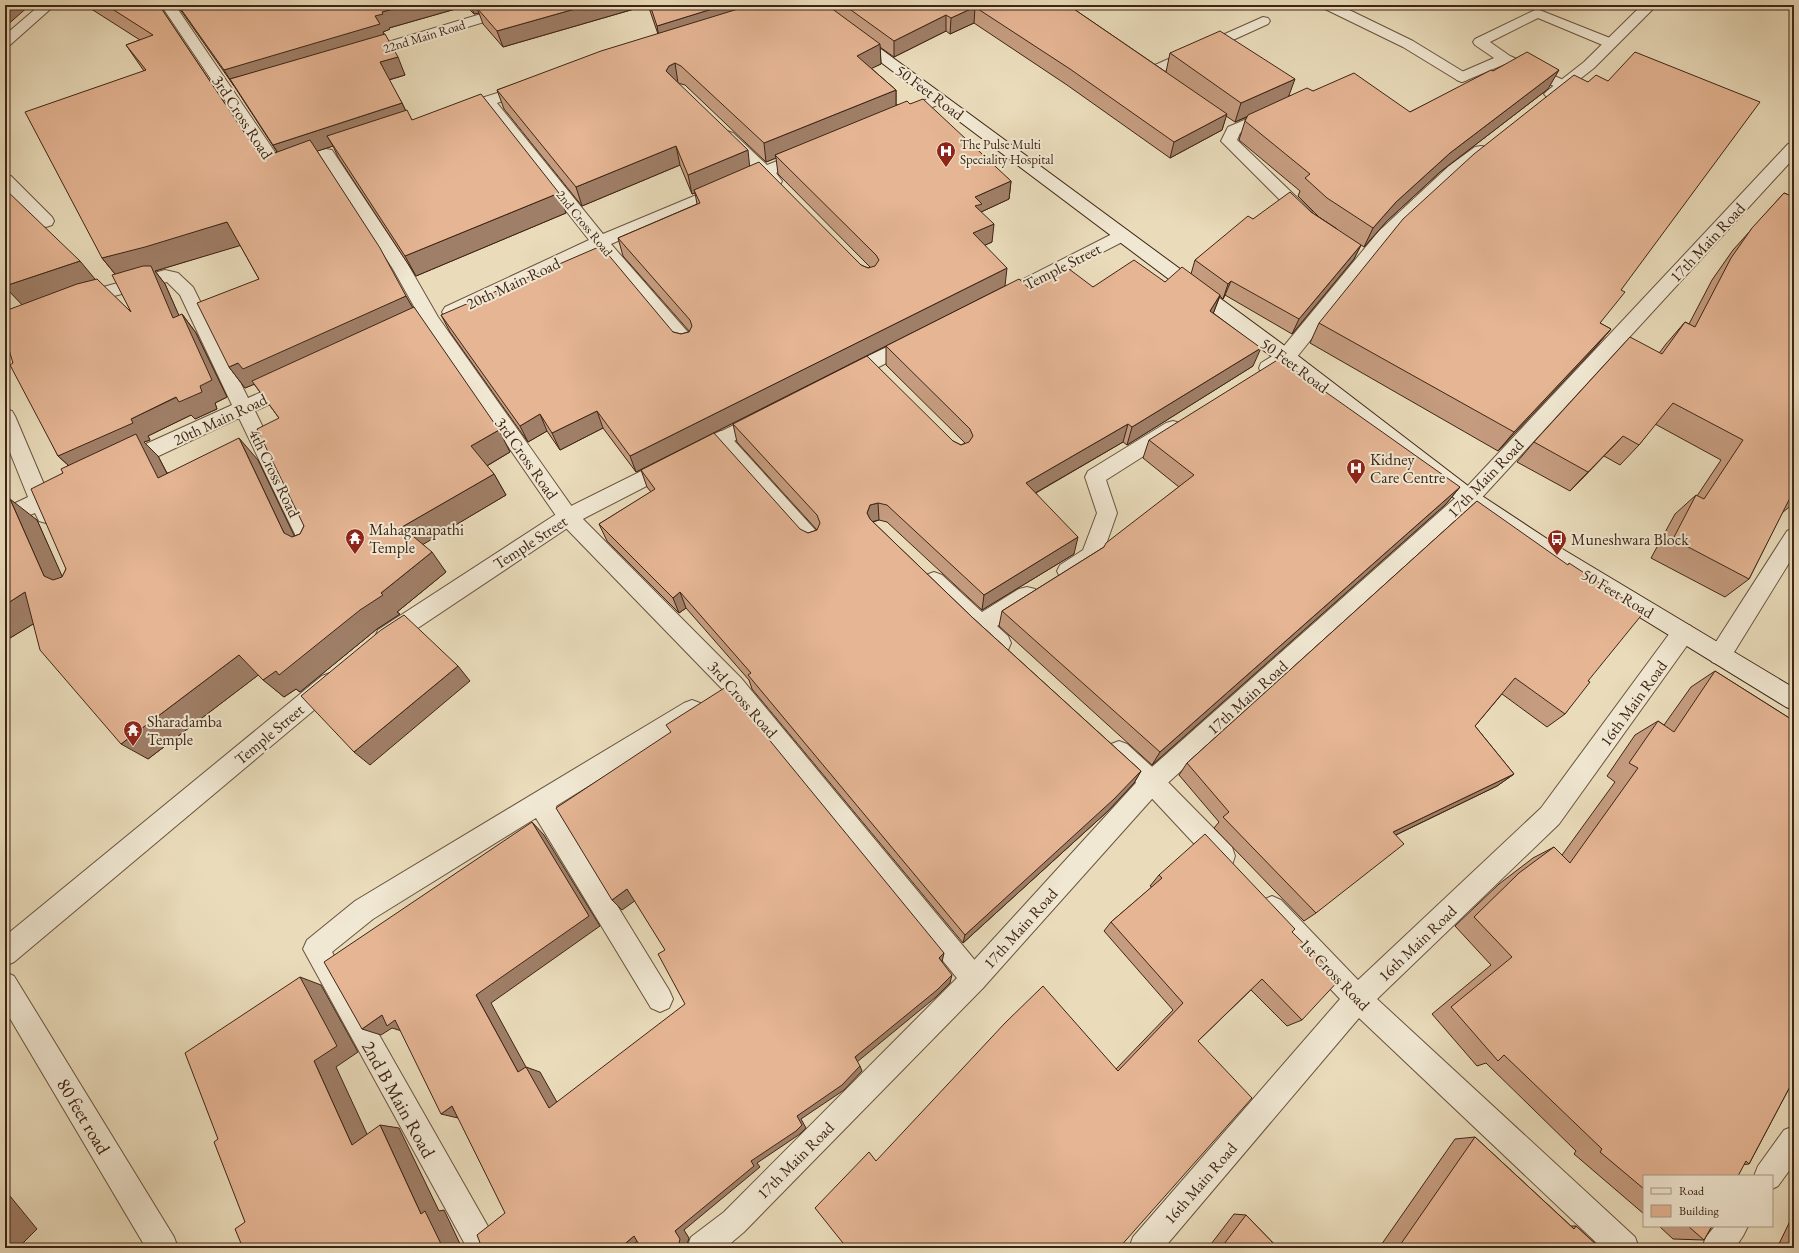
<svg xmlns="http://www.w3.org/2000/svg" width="1799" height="1253" font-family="'EB Garamond',serif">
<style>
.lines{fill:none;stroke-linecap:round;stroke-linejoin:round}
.service-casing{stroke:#69533e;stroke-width:2}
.minor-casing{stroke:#69533e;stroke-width:2}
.tertiary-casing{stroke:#69533e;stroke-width:2}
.secondary-casing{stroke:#3e2515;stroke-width:2}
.service{fill:#f1e8d3;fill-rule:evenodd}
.minor{fill:#f1e8d3;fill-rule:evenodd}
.tertiary{fill:#f1e8d3;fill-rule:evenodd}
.secondary{fill:#f1e8d3;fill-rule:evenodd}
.wall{fill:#c59c7f;stroke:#3e2515;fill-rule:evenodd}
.shaded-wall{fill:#a07f68;stroke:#3e2515}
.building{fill:#e5b594;stroke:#3e2515}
.labels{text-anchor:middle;stroke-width:4;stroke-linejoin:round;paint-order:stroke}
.far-street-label{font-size:13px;fill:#3e2515;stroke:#f1e8d3}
.far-poi-label{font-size:13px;fill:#3e2515;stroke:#f1e8d3;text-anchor:start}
.street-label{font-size:16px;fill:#3e2515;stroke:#f1e8d3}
.poi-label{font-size:16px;fill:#3e2515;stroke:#f1e8d3;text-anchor:start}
.near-street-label{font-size:19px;fill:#3e2515;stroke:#f1e8d3}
</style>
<rect width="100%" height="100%" fill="#eadcbb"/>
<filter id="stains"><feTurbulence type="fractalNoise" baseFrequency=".005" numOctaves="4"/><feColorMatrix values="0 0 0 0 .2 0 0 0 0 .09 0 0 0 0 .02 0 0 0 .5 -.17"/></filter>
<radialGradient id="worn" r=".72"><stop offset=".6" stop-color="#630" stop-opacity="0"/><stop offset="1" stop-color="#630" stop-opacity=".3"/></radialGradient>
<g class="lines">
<defs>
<path id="service" d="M1537 9 1615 40 1617 43 1615 46 1610 47 1605 46 1538 18 1490 42 1510 56 1568 82 1571 85 1568 88 1563 90 1558 88 1505 64 1467 80 1462 82 1457 80 1454 77 1457 74 1494 58 1475 45 1473 42 1475 39Z"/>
<path id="minor" d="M40 5H55L10 45 5 46V35Z
M161 5H175L283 164 320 150 326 149 332 150 407 263 438 317 575 511 741 678 983 970 987 979 983 988 974 992 965 988 725 692 561 523 425 326 393 269 323 161 285 175 279 176 273 175 221 94Z
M511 5H533L531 8 368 57 363 58 358 57 356 54 358 51Z
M1321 5H1339L1413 41 1467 74 1470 77 1467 80 1462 82 1457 80 1403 47 1323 8Z
M1642 5H1657L1594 68 1557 97 1552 99 1547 97 1544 94 1547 91 1584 62Z
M1263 17 1268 18 1270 21 1268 24 1156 75 1151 76 1146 75 1144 72 1146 69Z
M529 83 534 85 537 88 534 91 497 103 603 234 754 171 721 139 719 136 721 133 727 131 733 133 767 165 805 150 811 151 813 155 811 159 776 173 782 181 780 185C772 187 768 185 762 179L611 244 693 338 695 343 693 348 686 350 679 348 597 250 457 317 451 318 445 317 442 312 445 307 589 240 484 107 458 115 453 113 450 110 453 107Z
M939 94 944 96 947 99 944 102 905 119 900 121 895 119 892 116 895 113Z
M1270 109 1275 111 1278 114 1275 117 1240 133 1237 140 1312 212 1314 216 1312 220 1306 222 1300 220 1221 141 1228 127Z
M1481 146 1487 147 1489 151 1487 155 1461 174 1391 239 1293 362C1282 368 1274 377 1261 373L1259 368 1261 363 1279 352 1379 231 1449 166 1475 147Z
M5 175 11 176 52 217 54 221 52 225 46 227 40 225 5 190Z
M165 270 178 273 193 287 248 398 291 379 298 381 300 386 298 391 255 411 321 547 318 553 311 556 304 553 239 418 131 469 124 471 117 469 114 463 117 457 232 405 180 295 167 282 80 305 74 303 71 299 74 295Z
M5 409 12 411 15 416 46 489 64 482 71 484 74 490 71 496 52 505 56 515 53 521 46 523 39 521 35 513 5 525V508L28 497 5 440Z
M1173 421 1180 423 1183 428 1180 433 1106 480 1117 513 1102 556 1098 562 1076 577 1068 580 1060 577 1057 571 1060 565 1083 550 1097 513 1085 477 1088 471 1166 423Z
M721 431 728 434 818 533 821 539 818 545 811 548 804 545 714 444 711 439 714 434Z
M1794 528V555L1728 662 1720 665 1712 662 1709 655 1712 648 1787 531Z
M934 572 942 575 982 612 1019 589 1027 587 1035 589 1038 596 1035 603 997 626 1008 636 1011 643 1008 650 1000 653 992 650 926 587 923 581 926 575Z
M1683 623 1691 626 1694 633 1691 640 1559 824 1377 999 1635 1237 1639 1248H1602L1359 1018 1164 1248H1129L1133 1237 1340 999 1263 918 1259 909 1263 900 1272 896 1281 900 1358 980 1541 808 1675 626Z
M692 700 700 703 704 710 700 717 556 806 669 990 673 999 669 1008 660 1012 651 1008 536 818 373 919 332 952 494 1237 498 1248H467L303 949 307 940 355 901 684 703Z
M1119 741 1127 744 1160 774 1232 847 1235 856 1232 865 1223 868 1214 865 1144 790 1111 760 1107 752 1111 744Z
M1794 1126V1164L1778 1186 1772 1189V1176H1754L1758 1166 1784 1130Z
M1715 1226H1748L1743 1236 1735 1248H1702L1706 1237Z"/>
<path id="tertiary" d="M1794 143V158L1476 504 1160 790 983 988 744 1232 725 1248H687L691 1237 724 1212 965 970 1144 774 1462 492 1788 144Z
M1122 229 1128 231 1131 235 1128 239 1004 303 998 305 992 303 989 299 992 295Z
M912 335 918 337 921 342 918 347 853 380 846 382 839 380 837 375 839 370Z
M762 411 769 413 772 418 769 423 575 523 394 644 386 647 378 644 375 637 378 630 561 511Z
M330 673 338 676 341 683 338 690 14 962 5 966V936L322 676Z
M5 972 14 976 174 1237 178 1248H146L5 1010Z"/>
<path id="secondary" d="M805 5H821L1293 352 1476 492 1564 550 1794 688V710L1786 707 1550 562 1462 504 1279 362Z"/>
</defs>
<!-- service casing -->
<use href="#service" class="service-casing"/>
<!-- minor casing -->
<use href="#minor" class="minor-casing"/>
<!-- tertiary casing -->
<use href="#tertiary" class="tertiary-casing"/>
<!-- secondary casing -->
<use href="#secondary" class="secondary-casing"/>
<!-- service -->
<use href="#service" class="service"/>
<!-- minor -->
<use href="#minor" class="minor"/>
<!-- tertiary -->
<use href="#tertiary" class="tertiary"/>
<!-- secondary -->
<use href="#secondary" class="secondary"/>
</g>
<!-- wall -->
<path class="wall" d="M85 5H160L163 11 258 153 265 155 272 154 277 152 234 86 177 5H648L503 47 483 24 479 13 474 14 466 6 389 28 390 29 383 32 405 75 389 80 402 103 406 111 412 120 559 193 566 213 416 276 338 157 333 146 317 151 413 308 510 452 487 466 494 474 506 495 423 544 446 572 397 612 400 614 377 629 300 692 296 689 284 697 258 675 148 759 33 624 5 641V501L37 520 62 577 66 569 63 473 68 465 58 456 13 363 22 304 5 287 95 279 131 312 115 274 102 258 144 71 126 45 140 40ZM240 245 259 279 229 367 245 388 254 384 279 418 304 526 300 534 294 536 258 460 167 473 158 456 144 442 150 440 148 436 191 415 195 419 217 409 215 403 227 397 196 333 182 314 179 316 165 284 155 271Z
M648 5H1068L1166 72 1170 53 1289 96 1313 91 1410 112 1493 71 1548 89 1440 172 1387 221 1364 247 1361 245 1354 259 1292 334 1225 295 1223 299 1220 296 1213 314 1253 366 1127 445 1123 442 1036 493 1074 554 982 610 887 522 879 520 873 522 973 618 1141 771 1134 783 1108 811 963 943 752 689 749 680 686 608 679 613 607 541 599 524 651 492 647 487 641 470 808 533 817 530 737 442 733 424 953 441 961 445 965 443 886 365V346L926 326 636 472 603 428 560 450 547 431 528 442 450 332 441 315 673 332 681 334 689 332H690L623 256 618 238 697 204 695 193 692 194 680 165 582 206 504 109 497 90 658 34ZM974 23 1067 85 1170 158 1222 130 1226 116 1235 122 1247 117 1245 121 1239 140 1300 191 1298 196 1319 217 1337 229 1311 212 1253 219 1195 260 1191 274 1165 282 1093 287 1029 288 1005 286 985 245 992 242 981 212 1009 199 1011 181 910 104 896 105V90L871 68 881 64 880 47 894 57 946 31 950 34ZM678 83 685 85 766 162 776 158 778 174 870 267 868 268 861 265 750 166Z
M1588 82 1621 290 1600 323 1611 329 1594 349 1498 451 1310 343 1319 323Z
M1784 193 1793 197 1794 195V503L1782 513 1749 579 1725 597 1651 558 1675 514 1696 495 1697 496 1721 460 1655 424 1639 445 1620 465 1604 456 1570 491 1517 462 1534 442 1660 352 1666 344 1685 322 1689 324 1712 280 1733 250Z
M1149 440 1460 487 1446 504 1152 765 999 626 1002 611 1104 547 1179 487 1143 458Z
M1477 501 1588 681 1565 714 1547 727 1502 694 1475 726 1514 774 1497 786 1396 835 1316 913 1304 921 1214 828 1219 822 1179 775 1187 763Z
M1715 671 1791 719 1794 718V1079L1749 1164 1644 1176V1214L1574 1154 1576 1151 1486 1063 1477 1066 1432 1014 1491 965 1455 926 1499 884 1533 858 1554 847 1562 855 1615 782 1607 776 1635 735 1658 721 1664 725 1691 687Z
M1159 875 1292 932 1302 1020 1287 1026 1251 990 1198 1041 876 1161 1116 1069 1173 1010 1104 931 1111 922 1152 887 1150 886Z
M1475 1137 1571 1226H1576L1600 1248H1379L1455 1139Z
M1234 1214 1246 1215 1278 1248H1208Z
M1791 1219H1794V1248H1777Z
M1659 1226H1712L1704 1240 1673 1239Z"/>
<!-- shaded-wall -->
<path class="shaded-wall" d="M5 5H30L5 27Z
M407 5H466V6L389 28 390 29 383 32 387 40 230 79 234 86 224 70 382 12Z
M471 5H506L477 8 479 13 474 14Z
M589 5H648L503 47 497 31Z
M725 5H779L660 42 657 26Z
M975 7 974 23 950 34 951 18Z
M946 15V31L894 57V41Z
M880 44 881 64 858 75 857 56Z
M398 57 405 75 388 80 380 62Z
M675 63 678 83 666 71 669 66Z
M1559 70 1548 89 1440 172 1387 221 1364 247 1373 228 1396 202 1450 153Z
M1295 79 1288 98 1235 122 1241 103Z
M896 90V110L775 155 776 158 766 162 764 143Z
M402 103 410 120 327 136 333 146 284 162 273 145Z
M1227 114 1222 130 1170 158 1174 142Z
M676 146 680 165 582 206 576 187Z
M748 150 750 170 694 190 695 193 692 194 688 175Z
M1011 181 1009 199 981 212 974 224 975 197Z
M559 193 566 213 416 276 405 256Z
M227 222 242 245 155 271 165 284 188 336 120 280 102 258Z
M994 224 992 242 972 251 973 233Z
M1361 245 1354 259 1292 334 1299 319Z
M80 261 100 285 27 310 5 287V286Z
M1007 268 1005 286 636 472 630 456Z
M1231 281 1225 295 1223 299 1228 284Z
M1220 295 1213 314 1210 311Z
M406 296 418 317 255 384 245 388 229 367 238 363Z
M182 314 196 333 227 397 215 403 217 409 195 419 191 415 148 436 150 440 144 442 158 456 180 499 77 473 58 456 131 419 200 386Z
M1611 329 1594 349 1498 451 1514 432Z
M1261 348 1253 366 1127 445 1132 427Z
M597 411 603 428 560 450 552 433Z
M540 414 547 431 528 442 520 426Z
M1128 424 1123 442 1023 500 1026 483Z
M499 430 510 452 483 468 471 446Z
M1623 436 1604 456 1570 491 1588 472Z
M239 438 258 460 303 554 284 533Z
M494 474 506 495 417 548 402 527Z
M1460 487 1446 504 1152 765 1160 752Z
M10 499 37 520 71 596 44 576Z
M878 503 879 520 871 522 867 513 870 505Z
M1078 537 1074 554 982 610 984 595Z
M432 552 446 572 397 612 400 614 377 629 300 692 296 689 284 697 263 680 381 593Z
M25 592 53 612 5 641V605Z
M680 592 686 608 679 613 673 598Z
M239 655 261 673 148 759 121 744Z
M458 666 470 681 370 765 354 752Z
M1141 771 1134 783 1108 811 963 943 965 935Z
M1514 774 1497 786 1379 843 1393 832Z
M532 822 544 835 600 926 491 1003 526 1067 540 1072 562 1111 549 1108 518 1072 476 995Z
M627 889 636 900 622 910 612 900Z
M944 953 942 962 939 958Z
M952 975 950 983 936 997 857 1062 855 1057Z
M300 977 321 985 358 1052 336 1067 373 1147 352 1145 314 1061Z
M382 1015 413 1027 405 1032 392 1028 381 1035 362 1029Z
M860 1066 862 1071 844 1090 801 1119 806 1128 800 1134 757 1163 760 1167 684 1230 689 1238 686 1248H678L675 1231 751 1161 797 1116Z
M452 1106 458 1118 441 1114Z
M380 1125 399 1128 439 1211 444 1210 462 1248H443L421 1214Z
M5 1190 37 1229 18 1248H5Z
M645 1235 629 1248H620L634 1236Z"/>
<!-- building -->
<path class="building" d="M106 5H159L258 153 265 155 272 154 310 140 380 248 406 296 243 369 238 363 229 367 197 303 259 279 227 222 145 247 102 258 25 112 146 70 126 45 153 35Z
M178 5H407L382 12 383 14 375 16 380 24 224 70Z
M488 5H589L497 31 477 8Z
M650 5H725L657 26Z
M751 5H827L880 44 857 56 896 90 764 143 681 66 675 63 669 66 666 71 748 150 688 175 676 146 576 187 497 90 601 51Z
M844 5H1068L1227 114 1174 142 1070 69 975 7 951 18 946 15 894 41Z
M1220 31 1295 79 1241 103 1170 53Z
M385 34 398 57 380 62 402 103 273 145 230 79Z
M1527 52 1559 70 1450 153 1396 202 1373 228 1327 198 1305 178 1310 174 1245 121 1248 115 1307 88 1313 91 1354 73 1410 112 1491 70 1493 71Z
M1635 52 1760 102 1621 290 1625 292 1600 323 1611 329 1514 432 1319 323 1403 219 1474 154 1574 75 1588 82 1596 75 1608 81Z
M481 94 559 193 405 256 327 136 407 110 412 120Z
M923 99 1011 181 975 197 982 204 975 206 994 224 973 233 1007 268 630 456 597 411 552 433 540 414 520 426 441 315 601 246 673 332 681 334 689 332 692 326 690 320 618 238 700 203 694 190 759 162 861 265 868 268 875 266 879 260 876 255 775 155 907 101 910 104Z
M5 189 80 261 5 286Z
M1290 192 1311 212 1361 245 1299 319 1231 281 1228 284 1195 260 1248 216 1253 219Z
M1784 193 1794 197V495L1792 494 1749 579 1673 539 1696 495 1704 499 1743 440 1673 403 1639 445 1623 436 1588 472 1534 442 1630 337 1662 354 1685 322 1695 327 1731 258 1752 228Z
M1134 260 1165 282 1182 267 1220 295 1210 311 1261 348 1132 427 1128 424 1026 483 1078 537 984 595 887 505 878 503 870 505 867 513 870 519 973 618 1141 771 1114 799 965 935 748 675 751 673 680 592 673 598 599 524 655 489 641 470 714 433 800 529 808 533 817 530 820 523 817 515 733 424 867 356 953 441 961 445 969 442 973 436 970 429 886 346 1019 279 1029 288 1065 266 1093 287Z
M143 266H151L173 318 182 314 212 380 200 386 202 392 179 402 176 397 131 419 133 423 58 456 10 365 13 363 5 337V311L77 284 97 279 131 312 112 275Z
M414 307 499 430 471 446 494 474 402 527 432 552 381 593 383 595 360 610 279 675 276 671 263 680 239 655 121 744 40 650 25 592 5 605V501L10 499 44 576 53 580 62 577 66 569 31 489 63 473 61 469 136 434 158 478 239 438 284 533 292 537 300 534 304 526 257 429 279 418 252 381Z
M1279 359 1460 487 1160 752 1002 611 1104 547 1106 543 1194 475 1149 440Z
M1477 501 1568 565 1569 563 1644 612 1588 681 1590 682 1565 714 1515 678 1475 726 1514 774 1393 832 1404 844 1316 913 1223 817 1229 812 1187 763Z
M404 615 458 666 354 752 301 696 381 630Z
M1715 671 1794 721V1079L1749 1164 1746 1161 1738 1176H1644V1189L1600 1152 1602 1149 1504 1055 1498 1061 1451 1007 1512 957 1474 917 1519 873 1554 847 1570 863 1638 768 1629 763 1658 721 1674 732Z
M726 687 944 953 939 958 952 975 937 990 855 1057 860 1066 842 1085 797 1116 802 1125 796 1131 751 1161 754 1166 675 1231 680 1239 678 1248H641L634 1236 620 1248H482L477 1235 505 1213 452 1106 441 1114 395 1020 387 1026 382 1015 362 1029 324 962 532 822 589 916 476 995 518 1072 526 1067 549 1108 685 1004 658 954 665 950 627 889 612 900 556 808 671 732 666 725Z
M1205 834 1295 929 1292 932 1340 979 1302 1020 1262 979 1198 1041 1252 1098 1119 1248H847L815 1208 869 1152 876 1161 1005 1023 1043 986 1118 1071 1183 1003 1111 922 1162 878 1159 875Z
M300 977 337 1046 314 1061 352 1145 380 1125 421 1214 425 1211 443 1248H243L235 1229 245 1222 214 1142 218 1139 185 1053Z
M1475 1137 1574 1229 1576 1226 1600 1248H1398Z
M1246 1215 1278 1248H1221Z
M1688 1226H1712L1704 1240Z"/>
<!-- icons -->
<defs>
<symbol id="hospital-pin" viewBox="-11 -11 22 30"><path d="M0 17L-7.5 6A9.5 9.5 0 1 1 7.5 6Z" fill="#8f2418" stroke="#f1e8d3"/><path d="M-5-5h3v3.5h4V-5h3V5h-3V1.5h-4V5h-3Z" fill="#fff"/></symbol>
<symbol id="temple-pin" viewBox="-11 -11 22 30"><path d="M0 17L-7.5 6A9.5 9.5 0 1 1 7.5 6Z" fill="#8f2418" stroke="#f1e8d3"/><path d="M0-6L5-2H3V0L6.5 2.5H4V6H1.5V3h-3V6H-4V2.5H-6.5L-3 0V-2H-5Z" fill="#fff"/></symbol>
<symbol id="bus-pin" viewBox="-11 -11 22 30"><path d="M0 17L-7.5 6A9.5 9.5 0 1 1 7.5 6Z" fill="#8f2418" stroke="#f1e8d3"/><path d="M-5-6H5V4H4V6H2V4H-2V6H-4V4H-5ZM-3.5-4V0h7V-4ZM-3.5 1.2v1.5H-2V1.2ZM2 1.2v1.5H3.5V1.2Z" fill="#fff"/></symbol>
</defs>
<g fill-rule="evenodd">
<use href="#hospital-pin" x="935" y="140" width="22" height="30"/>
<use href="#hospital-pin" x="1345" y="457" width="22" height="30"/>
<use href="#temple-pin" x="344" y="527" width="22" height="30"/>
<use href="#bus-pin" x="1546" y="528" width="22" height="30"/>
<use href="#temple-pin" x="122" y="719" width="22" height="30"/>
</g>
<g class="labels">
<!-- far-street labels -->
<g class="far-street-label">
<text transform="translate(424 36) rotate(-17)" y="5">22nd Main Road</text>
<text transform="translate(585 223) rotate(51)" y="5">2nd Cross Road</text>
</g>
<!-- far-poi labels -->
<g class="far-poi-label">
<text x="960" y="149">The Pulse Multi<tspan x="960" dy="15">Speciality Hospital</tspan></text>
</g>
<!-- street labels -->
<g class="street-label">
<text transform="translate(930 92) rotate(37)" y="6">50 Feet Road</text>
<text transform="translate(243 117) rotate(57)" y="6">3rd Cross Road</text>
<text transform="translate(1707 242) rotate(-47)" y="6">17th Main Road</text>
<text transform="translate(1062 266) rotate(-27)" y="6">Temple Street</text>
<text transform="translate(513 283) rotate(-25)" y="6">20th Main Road</text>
<text transform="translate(1295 365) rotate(37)" y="6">50 Feet Road</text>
<text transform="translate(220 419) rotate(-25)" y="6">20th Main Road</text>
<text transform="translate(527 458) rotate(55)" y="6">3rd Cross Road</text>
<text transform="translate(275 473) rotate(64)" y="6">4th Cross Road</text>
<text transform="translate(1485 478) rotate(-46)" y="6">17th Main Road</text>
<text transform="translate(530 542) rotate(-33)" y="6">Temple Street</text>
<text transform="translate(1618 593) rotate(31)" y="6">50 Feet Road</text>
<text transform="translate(1247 697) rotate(-42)" y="6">17th Main Road</text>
<text transform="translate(743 699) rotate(49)" y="6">3rd Cross Road</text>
<text transform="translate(1633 703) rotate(-54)" y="6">16th Main Road</text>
<text transform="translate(269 734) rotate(-40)" y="6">Temple Street</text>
<text transform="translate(1020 928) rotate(-48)" y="6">17th Main Road</text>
<text transform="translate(1417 943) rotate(-44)" y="6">16th Main Road</text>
<text transform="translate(1335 974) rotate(46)" y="6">1st Cross Road</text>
<text transform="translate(795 1160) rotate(-45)" y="6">17th Main Road</text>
<text transform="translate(1200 1183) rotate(-49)" y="6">16th Main Road</text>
</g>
<!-- poi labels -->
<g class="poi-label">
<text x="1370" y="465">Kidney<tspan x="1370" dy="18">Care Centre</tspan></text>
<text x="369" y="535">Mahaganapathi<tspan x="369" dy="18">Temple</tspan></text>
<text x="1571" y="545">Muneshwara Block</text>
<text x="147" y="727">Sharadamba<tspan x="147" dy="18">Temple</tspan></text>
</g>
<!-- near-street labels -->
<g class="near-street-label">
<text transform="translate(399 1099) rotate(61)" y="7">2nd B Main Road</text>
<text transform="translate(84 1116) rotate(59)" y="7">80 feet road</text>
</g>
</g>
<!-- margin -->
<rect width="1799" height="1253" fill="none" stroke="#eadcbb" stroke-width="20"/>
<rect x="6" y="6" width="1787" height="1241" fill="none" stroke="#3e2515" stroke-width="2"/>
<rect x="10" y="10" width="1779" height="1233" fill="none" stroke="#3e2515"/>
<!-- legend -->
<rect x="1643" y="1175" width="130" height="52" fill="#f1e8d3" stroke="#a99a87"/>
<rect x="1651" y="1188" width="20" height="6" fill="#f1e8d3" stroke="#a99a87"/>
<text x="1679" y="1195" font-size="12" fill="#3e2515">Road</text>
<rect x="1651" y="1205" width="20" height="12" fill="#e5b594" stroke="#a99a87"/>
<text x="1679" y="1215" font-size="12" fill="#3e2515">Building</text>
<rect width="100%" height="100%" filter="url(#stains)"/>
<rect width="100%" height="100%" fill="url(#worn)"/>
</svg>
